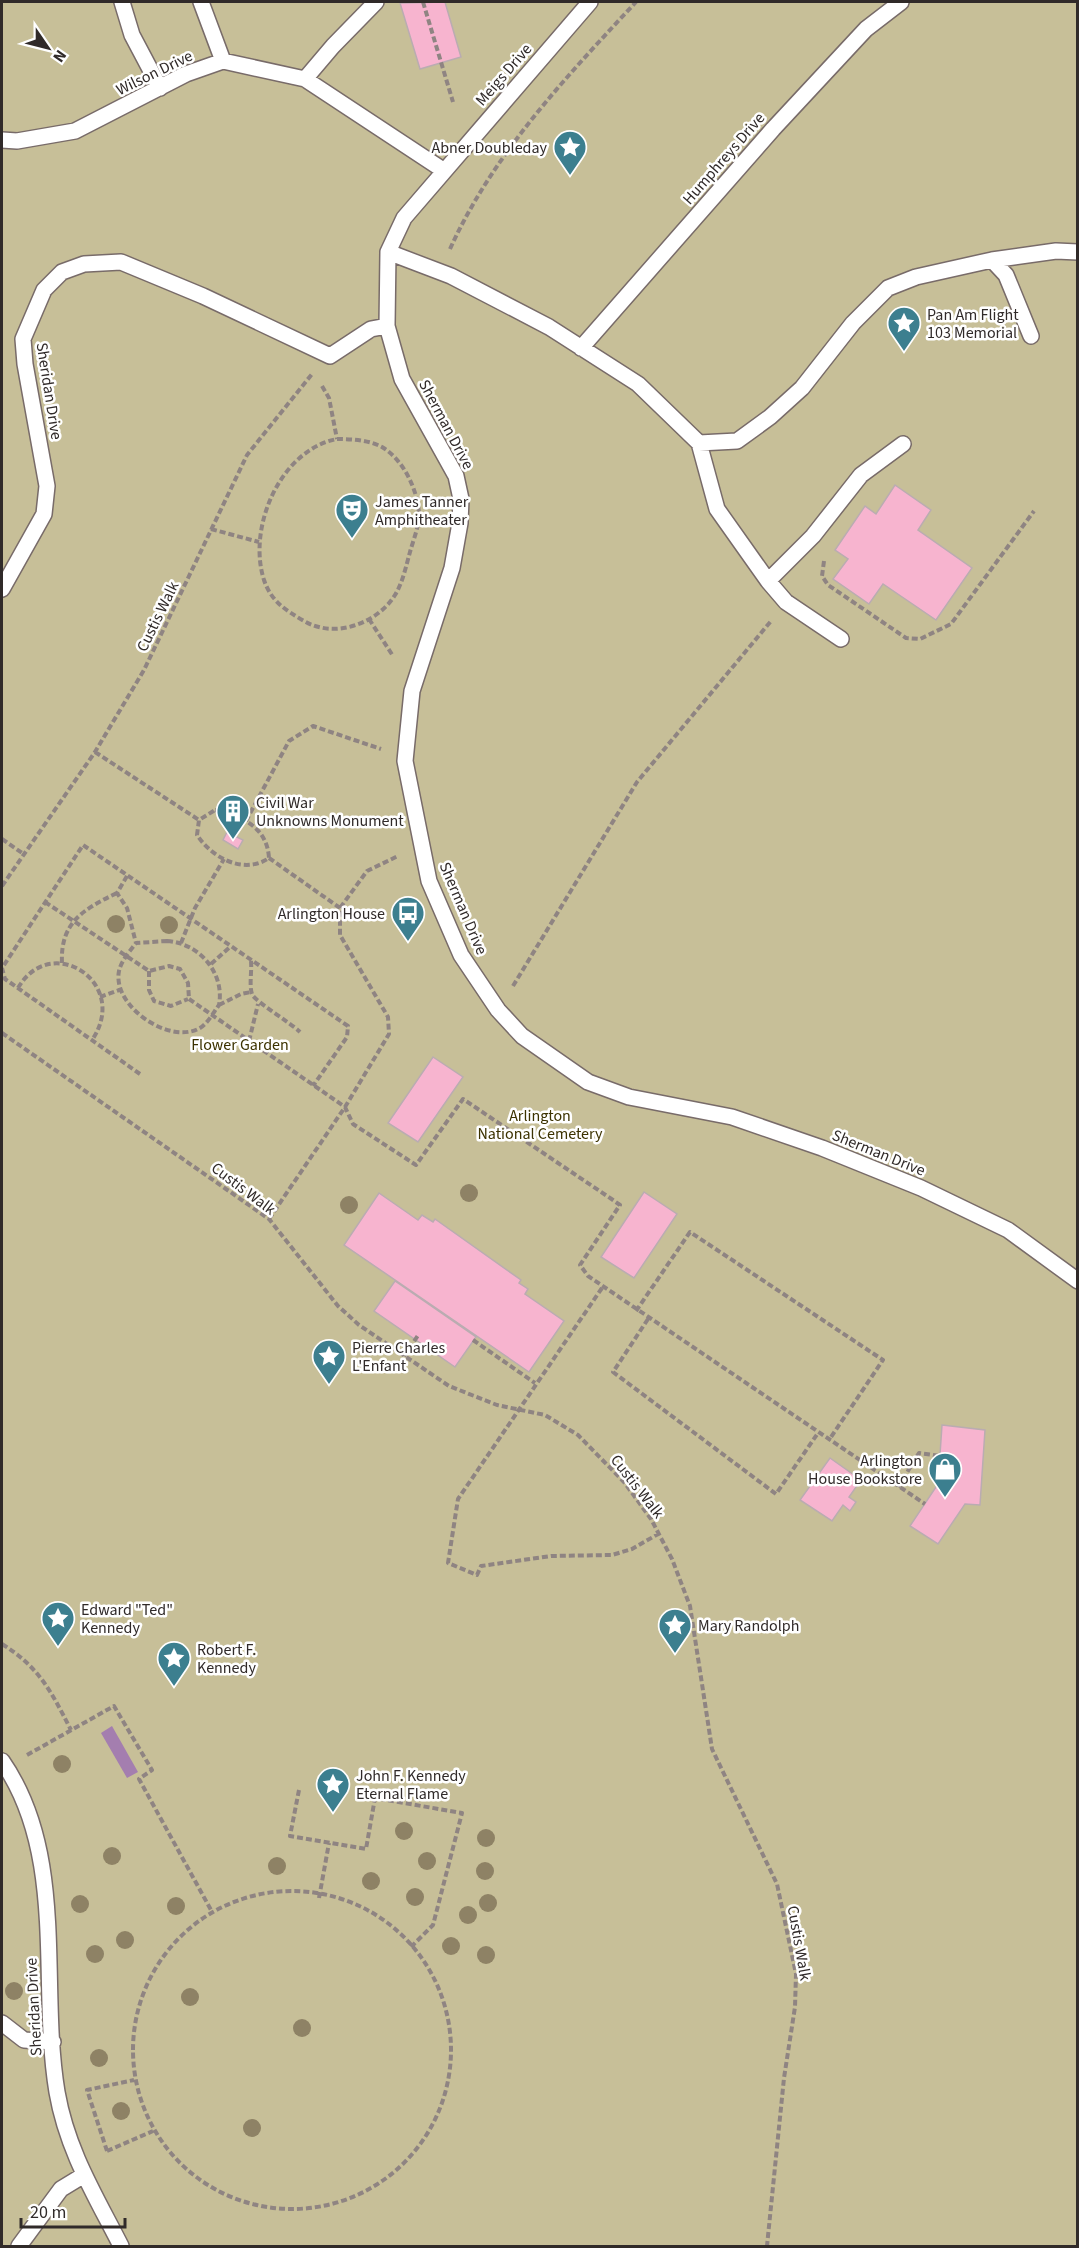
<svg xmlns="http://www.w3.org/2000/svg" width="1079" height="2248" font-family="'Source Sans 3',sans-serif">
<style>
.green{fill:#c7bf98}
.water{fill:#a47eaf}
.building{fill:#f7b4cf;stroke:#baacb1;stroke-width:1.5}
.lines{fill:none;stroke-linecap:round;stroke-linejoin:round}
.service-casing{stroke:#786b69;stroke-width:18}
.path{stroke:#8f8482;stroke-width:4;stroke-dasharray:6 3;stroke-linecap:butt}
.service{stroke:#fff;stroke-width:15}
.tree{fill:#8e8265}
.labels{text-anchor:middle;stroke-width:5;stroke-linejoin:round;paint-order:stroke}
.street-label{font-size:16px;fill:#302a29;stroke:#fff}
.poi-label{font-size:16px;fill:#302a29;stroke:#fff;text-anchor:start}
.park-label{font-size:16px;fill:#3c3200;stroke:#fff}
</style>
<rect width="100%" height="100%" fill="#f3e3e1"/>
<!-- green -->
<path class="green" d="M2 2H1077V2246H2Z"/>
<!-- water -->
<path class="water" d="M112 1726 138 1772 127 1778 101 1733Z"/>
<!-- building -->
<path class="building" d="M445 2 461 57 420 69 400 3Z
M895 485 931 510 918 530 972 568 936 620 883 584 869 604 833 579 848 559 835 550 865 506 876 514Z
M227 832 243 840 238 849 223 840Z
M433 1057 463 1077 418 1142 388 1123Z
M644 1192 677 1214 634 1278 601 1257Z
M379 1193 418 1220 422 1215 433 1222 435 1219 521 1280 519 1283 528 1289 525 1294 564 1321 529 1372 344 1245Z
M395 1281 476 1337 455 1367 374 1311Z
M942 1425 985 1430 980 1505 965 1504 938 1544 910 1526 938 1484Z
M830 1458 861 1480 849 1497 856 1502 850 1511 843 1505 832 1521 800 1500Z"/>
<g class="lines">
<defs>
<path id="service" d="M122 2 132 35 160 88
M201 2 223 61
M590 2 404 218 388 252 387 326 402 379 456 476 461 499 460 523 452 568 412 691 405 761 429 881 461 955 498 1010 522 1036 588 1082 629 1097 732 1117 822 1148 921 1188 1008 1230 1078 1281
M305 79 333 46 376 2
M2 140 17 141 75 131 186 74 223 61 305 79 443 170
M388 252 451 276 549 327 638 384 699 443 717 509 768 581 786 602 841 639
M992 260 1006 275 1031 336
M581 348 773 129 866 29 901 2
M699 443 737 441 770 417 802 388 853 323 888 288 916 277 992 260 1056 251 1078 252
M768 581 813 536 861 475 903 444
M2 589 44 514 47 486 25 364 23 339 44 290 62 272 84 264 121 262 203 296 330 356 371 329 387 326
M2 1761C68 1856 39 1984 57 2092 67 2150 95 2195 121 2246
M2 2023 24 2040 53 2042
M19 2246 61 2189 84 2175"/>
</defs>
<!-- service casing -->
<use href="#service" class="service-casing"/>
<!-- path -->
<path class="path" d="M423 2 453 102
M450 249C493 154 566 77 636 2
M322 386 329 398 337 439
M337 439C352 439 369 440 382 447 404 460 419 492 419 517 418 529 413 541 410 552 406 566 403 582 395 595 377 624 334 639 304 621 285 610 271 601 264 580 247 528 280 450 337 439Z
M211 529 259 542
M824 561 822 576 828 585 906 638 920 639 951 624 1034 511
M369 619 393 656
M95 752 199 820
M215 810C242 816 267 827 269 858 244 875 212 858 197 835L199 820Z
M246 821 289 741 313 726 381 749
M2 839 25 855
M269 858 340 908
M127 876 117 893 127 908 136 943
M2 886 95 752 144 670 247 455 312 374
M45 902 149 971 169 966 180 969 188 983 189 999 345 1107 353 1124 416 1165 463 1099 613 1200 620 1205 580 1265 588 1276 925 1504
M167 941C199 943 225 973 219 1005 213 1013 207 1025 198 1029 167 1044 112 1005 119 971 121 961 130 951 136 943Z
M181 943 195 908 224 859
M251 961C252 971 249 985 252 994 253 1000 291 1023 300 1032
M62 963C60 922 84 909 117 893
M211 964 231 946
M149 971V990L154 1001 171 1006 188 999
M513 986 637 782 771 621
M18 988C51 931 131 983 92 1040
M100 997 122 989
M219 1005 241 994 251 992
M2 1033 269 1219 338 1306 359 1325 449 1386 497 1405 545 1415 578 1435 624 1482 651 1519 672 1559 690 1606 712 1749 777 1884 796 1974 795 2007 784 2078 767 2246
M249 1041 258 1004
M140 1074 5 979 2 968 83 845 348 1026 347 1037 313 1086
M269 1219 345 1107 389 1034 388 1017 340 935V908L367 871 398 856
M602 1288 458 1499 448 1563 477 1575 481 1566 551 1556 612 1555 632 1549 660 1533
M636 1311 690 1232 883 1360 829 1440
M648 1319 613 1372 776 1494 818 1433
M473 1340 535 1383
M404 1356 419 1334
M898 1487 919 1453 940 1456
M2 1644C39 1667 51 1691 71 1730
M27 1755 114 1706 152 1770 139 1779 211 1910
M299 1790 290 1836 366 1849 375 1798 462 1813 433 1925 411 1947
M133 2050a159 159 0 1 1 318 0a159 159 0 1 1-318 0Z
M319 1898 329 1843
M107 2151 87 2090 134 2080
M107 2151 153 2131"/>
<!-- service -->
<use href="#service" class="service"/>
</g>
<!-- trees -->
<g class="tree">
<circle cx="116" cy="924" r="9"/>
<circle cx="169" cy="925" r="9"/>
<circle cx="469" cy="1193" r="9"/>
<circle cx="349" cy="1205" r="9"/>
<circle cx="62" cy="1764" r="9"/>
<circle cx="404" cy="1831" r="9"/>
<circle cx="486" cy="1838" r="9"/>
<circle cx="112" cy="1856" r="9"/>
<circle cx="427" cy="1861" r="9"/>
<circle cx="277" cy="1866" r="9"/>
<circle cx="485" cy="1871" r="9"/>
<circle cx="371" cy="1881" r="9"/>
<circle cx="415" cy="1897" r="9"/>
<circle cx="488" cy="1903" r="9"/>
<circle cx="80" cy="1904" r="9"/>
<circle cx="176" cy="1906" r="9"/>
<circle cx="468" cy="1915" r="9"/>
<circle cx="125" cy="1940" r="9"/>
<circle cx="451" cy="1946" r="9"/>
<circle cx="95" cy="1954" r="9"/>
<circle cx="486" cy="1955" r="9"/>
<circle cx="14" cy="1991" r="9"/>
<circle cx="190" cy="1997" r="9"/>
<circle cx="302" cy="2028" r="9"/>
<circle cx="99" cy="2058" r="9"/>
<circle cx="121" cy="2111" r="9"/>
<circle cx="252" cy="2128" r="9"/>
</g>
<!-- icons -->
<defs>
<symbol id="sight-pin" viewBox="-11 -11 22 30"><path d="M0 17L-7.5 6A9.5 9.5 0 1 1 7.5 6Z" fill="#3c7f8f" stroke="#fff"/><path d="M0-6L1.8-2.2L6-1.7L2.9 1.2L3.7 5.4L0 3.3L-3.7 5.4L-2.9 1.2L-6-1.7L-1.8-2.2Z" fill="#fff"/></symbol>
<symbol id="theatre-pin" viewBox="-11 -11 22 30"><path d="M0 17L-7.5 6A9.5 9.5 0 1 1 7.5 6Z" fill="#3c7f8f" stroke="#fff"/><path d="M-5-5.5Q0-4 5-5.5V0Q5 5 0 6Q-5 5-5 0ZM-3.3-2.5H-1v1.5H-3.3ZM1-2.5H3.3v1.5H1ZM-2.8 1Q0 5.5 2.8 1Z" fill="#fff"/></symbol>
<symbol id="building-pin" viewBox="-11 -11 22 30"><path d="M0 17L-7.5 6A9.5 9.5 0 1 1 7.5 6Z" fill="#3c7f8f" stroke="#fff"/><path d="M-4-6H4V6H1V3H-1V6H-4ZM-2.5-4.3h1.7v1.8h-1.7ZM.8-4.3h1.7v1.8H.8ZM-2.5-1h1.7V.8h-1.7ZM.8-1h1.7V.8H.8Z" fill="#fff"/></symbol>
<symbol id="bus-pin" viewBox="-11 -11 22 30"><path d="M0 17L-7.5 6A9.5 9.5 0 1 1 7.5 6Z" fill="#3c7f8f" stroke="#fff"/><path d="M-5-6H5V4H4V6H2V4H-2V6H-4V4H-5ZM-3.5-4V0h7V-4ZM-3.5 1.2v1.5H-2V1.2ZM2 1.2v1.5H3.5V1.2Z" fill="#fff"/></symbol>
<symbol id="shop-pin" viewBox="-11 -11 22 30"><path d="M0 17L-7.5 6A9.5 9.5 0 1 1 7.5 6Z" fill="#3c7f8f" stroke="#fff"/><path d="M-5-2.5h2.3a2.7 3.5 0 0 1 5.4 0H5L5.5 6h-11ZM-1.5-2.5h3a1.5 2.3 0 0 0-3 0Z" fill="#fff"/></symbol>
</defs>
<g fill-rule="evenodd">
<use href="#sight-pin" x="551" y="128" width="38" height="52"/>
<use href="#sight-pin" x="885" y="304" width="38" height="52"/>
<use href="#theatre-pin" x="333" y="491" width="38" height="52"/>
<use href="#building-pin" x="214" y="792" width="38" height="52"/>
<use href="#bus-pin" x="389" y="894" width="38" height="52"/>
<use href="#sight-pin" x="310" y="1337" width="38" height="52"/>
<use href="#shop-pin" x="926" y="1450" width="38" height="52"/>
<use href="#sight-pin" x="39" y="1599" width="38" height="52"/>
<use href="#sight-pin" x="656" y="1606" width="38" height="52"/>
<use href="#sight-pin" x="155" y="1639" width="38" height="52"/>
<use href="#sight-pin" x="314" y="1765" width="38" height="52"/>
</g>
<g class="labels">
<!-- street labels -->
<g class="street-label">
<text transform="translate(154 72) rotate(-26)" y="6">Wilson Drive</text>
<text transform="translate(503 74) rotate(-49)" y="6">Meigs Drive</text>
<text transform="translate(723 158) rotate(-49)" y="6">Humphreys Drive</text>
<text transform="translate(50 391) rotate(81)" y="6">Sheridan Drive</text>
<text transform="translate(447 424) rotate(62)" y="6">Sherman Drive</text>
<text transform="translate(157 616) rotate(-64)" y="6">Custis Walk</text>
<text transform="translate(464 908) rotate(67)" y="6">Sherman Drive</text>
<text transform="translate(879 1152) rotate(22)" y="6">Sherman Drive</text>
<text transform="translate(244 1188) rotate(37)" y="6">Custis Walk</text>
<text transform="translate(638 1486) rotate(52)" y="6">Custis Walk</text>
<text transform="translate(800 1943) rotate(80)" y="6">Custis Walk</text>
<text transform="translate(33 2007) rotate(-93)" y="6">Sheridan Drive</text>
</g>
<!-- poi labels -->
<g class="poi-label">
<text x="547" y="153" text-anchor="end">Abner Doubleday</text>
<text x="927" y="320">Pan Am Flight<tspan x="927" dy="18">103 Memorial</tspan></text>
<text x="375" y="507">James Tanner<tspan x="375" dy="18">Amphitheater</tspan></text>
<text x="256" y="808">Civil War<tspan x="256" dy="18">Unknowns Monument</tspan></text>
<text x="385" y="919" text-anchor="end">Arlington House</text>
<text x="352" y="1353">Pierre Charles<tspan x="352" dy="18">L'Enfant</tspan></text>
<text x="922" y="1466" text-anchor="end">Arlington<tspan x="922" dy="18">House Bookstore</tspan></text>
<text x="81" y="1615">Edward "Ted"<tspan x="81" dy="18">Kennedy</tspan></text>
<text x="698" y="1631">Mary Randolph</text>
<text x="197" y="1655">Robert F.<tspan x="197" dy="18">Kennedy</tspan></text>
<text x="356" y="1781">John F. Kennedy<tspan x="356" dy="18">Eternal Flame</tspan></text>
</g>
<!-- park labels -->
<g class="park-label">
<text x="240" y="1050">Flower Garden</text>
<text x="540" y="1121">Arlington<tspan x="540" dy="18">National Cemetery</tspan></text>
</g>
</g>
<!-- border -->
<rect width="1079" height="2248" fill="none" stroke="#302a29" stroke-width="6"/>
<!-- north arrow -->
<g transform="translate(48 48) rotate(125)" stroke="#ffffff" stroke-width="4.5" paint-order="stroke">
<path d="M0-4.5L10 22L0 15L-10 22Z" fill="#302a29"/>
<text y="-9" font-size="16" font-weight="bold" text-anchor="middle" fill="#302a29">N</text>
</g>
<!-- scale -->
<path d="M21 2218v9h104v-9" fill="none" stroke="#302a29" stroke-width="3"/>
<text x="30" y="2218" font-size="18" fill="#302a29" stroke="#ffffff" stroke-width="4.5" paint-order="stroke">20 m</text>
</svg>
